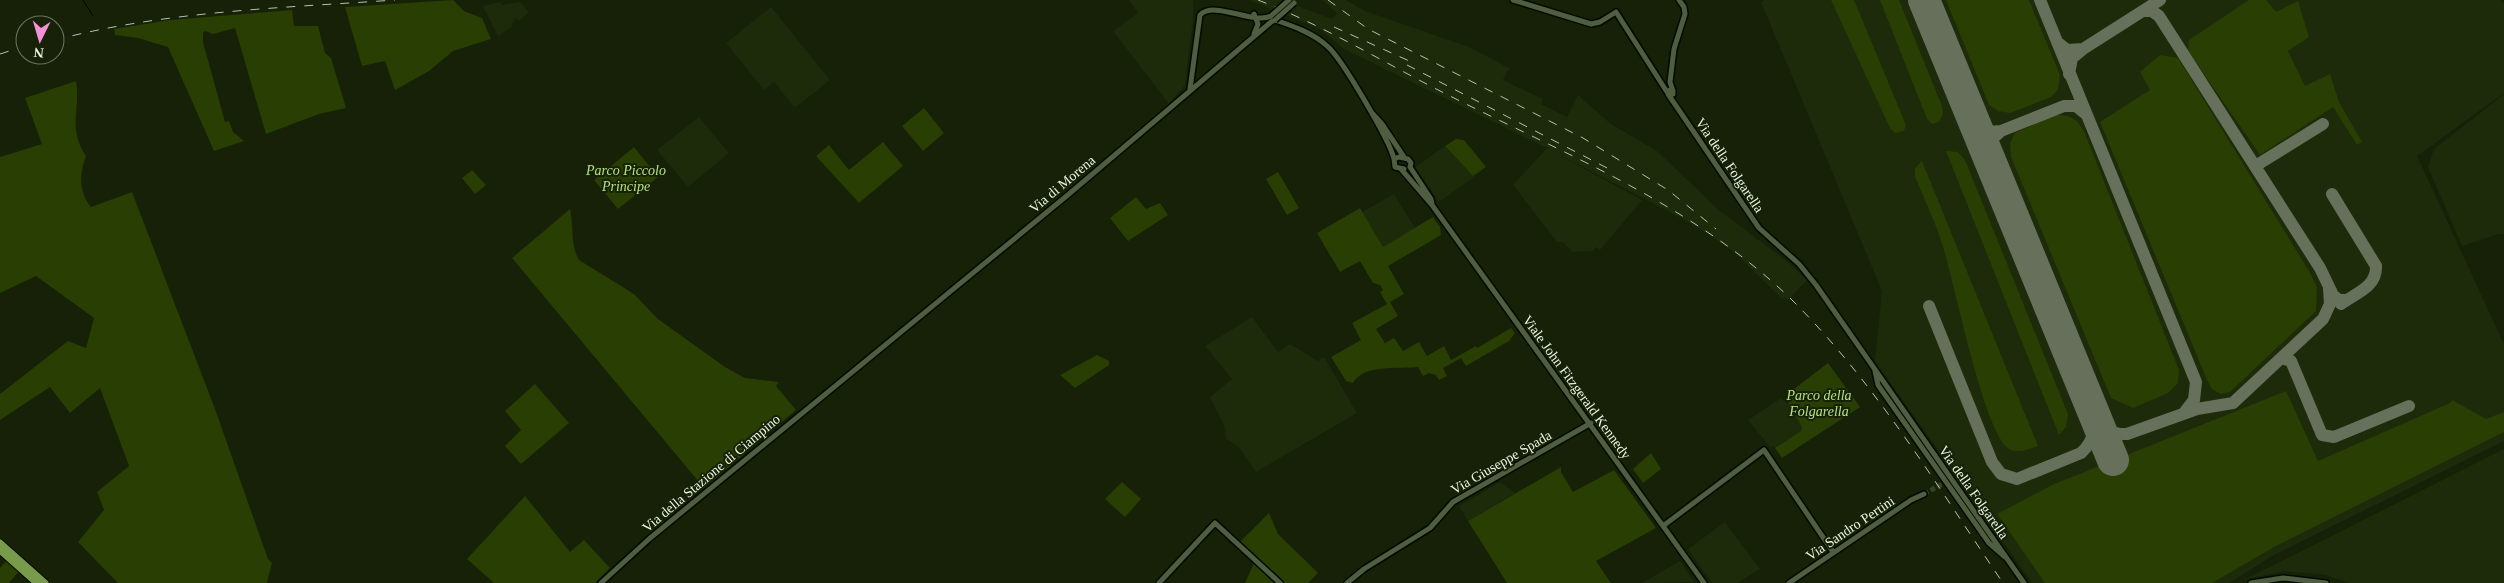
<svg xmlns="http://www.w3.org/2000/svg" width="2504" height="583" font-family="'Times New Roman',serif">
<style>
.built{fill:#1d2b0a}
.green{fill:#283e02}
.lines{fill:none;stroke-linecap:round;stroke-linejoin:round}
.stream{stroke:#010700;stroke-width:1}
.taxiway{stroke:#66705a;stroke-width:12}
.runway{stroke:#66705a;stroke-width:32}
.minor-tunnel{stroke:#364129;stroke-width:5;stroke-dasharray:5 2.5;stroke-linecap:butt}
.minor-casing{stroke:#030a00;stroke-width:8}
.major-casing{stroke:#030a00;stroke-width:9}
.minor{stroke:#4f5d41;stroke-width:5}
.major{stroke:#789b4b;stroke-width:7}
.rail{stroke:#b7c0ad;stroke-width:1;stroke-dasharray:9 9;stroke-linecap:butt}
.minor-bridge-casing{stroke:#030a00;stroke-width:8;stroke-linecap:butt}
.minor-bridge{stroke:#4f5d41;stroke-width:5}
.labels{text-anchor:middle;stroke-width:4;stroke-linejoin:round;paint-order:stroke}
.street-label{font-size:14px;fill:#ecf5e4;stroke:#162108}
.park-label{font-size:14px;font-style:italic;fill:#b6e380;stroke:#162108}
</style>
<rect width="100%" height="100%" fill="#162108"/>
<!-- built -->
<path class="built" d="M1129 0H1193V19L1185 85 1169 104 1113 31 1138 13Z
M1249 0H1281L1332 19 1337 13 1322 0H1346L1365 11 1469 47 1511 69 1507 71 1503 80 1543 99 1541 104 1567 117 1578 95 1611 124 1657 151 1719 210 1789 263 1807 280 1788 300 1785 297 1782 299 1734 252 1711 236 1687 221 1550 150 1642 200 1600 250 1596 247 1592 251 1572 252 1563 242H1557L1513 185 1547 148 1344 49 1320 29Z
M1764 0H2501L2504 4V93L2417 156 2504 344V441L2274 555 2229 583H2032L1875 361 1882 291 1761 2Z
M501 2 502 5 520 2 529 12 519 21 516 18 512 24 513 26 498 36 483 6Z
M771 7 830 80 795 108 774 82 764 90 726 43Z
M2504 94V234H2499L2462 246 2428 167 2434 149Z
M699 117 729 153 688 187 657 150Z
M1445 146 1474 177 1439 202 1415 167Z
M1394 194 1415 228 1383 247 1362 212Z
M1252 317 1278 352 1290 344 1318 361 1324 357 1357 413 1256 472 1238 446 1226 439 1224 425 1210 397 1232 379 1205 346Z
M1781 398 1788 404 1802 427 1801 431 1775 448 1773 446 1770 447 1748 420Z
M2504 449V583H2349L2326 575 2284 571 2246 579Z
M1500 482 1515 493 1468 521 1459 506Z
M1725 522 1760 569 1737 583H1712L1688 549Z
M1680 561 1694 582 1642 583Z"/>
<!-- green -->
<path class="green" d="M453 0 464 11 482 18 491 39 453 51 429 71 395 90 385 61 362 66 345 7Z
M1831 0H1854L1906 125 1904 131 1895 133 1890 128Z
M1880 0H1899L1942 106 1943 114 1939 122 1932 124 1927 119Z
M1946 0H2029L2060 75 2058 90 2051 97 2010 113 1998 111 1989 105Z
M2249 0H2266L2276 12 2298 1 2309 37 2288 51 2305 86 2330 74 2339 102 2362 142 2357 145 2333 107 2260 155 2188 51 2189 40Z
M292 10 294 26H318L325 53 331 58 346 108 319 114 266 134 235 28 213 34 205 31 203 33V42L225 122 229 121 233 132 244 141 214 151 168 47 138 38 115 35 114 29 170 20Z
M2160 55 2178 58 2309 271 2317 287 2316 311 2230 392 2221 394 2212 389 2207 380 2100 122 2150 90 2140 72Z
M76 81C81 110 67 126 86 156 79 174 79 192 91 207L132 192 215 409 268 559 272 563 267 583H118L78 542 104 510 97 492 129 466 100 388 70 413 50 387 0 420V394L68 341 86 348 94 318 36 276 0 293V157L42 144 25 98Z
M924 108 944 133 923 151 902 126Z
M2055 115C2071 115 2076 118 2084 131L2179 370 2178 383 2168 393 2133 408 2111 398 2011 157 2010 143 2015 133Z
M1456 139 1464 140 1486 167 1473 176 1445 146Z
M883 142 903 166 859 203 816 156 829 145 849 170Z
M634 147 658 177 618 209 594 180Z
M1946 151 1958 152 1965 160 2068 414 2066 427 2059 435Z
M1922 161 2038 446C2029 449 2019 454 2009 449 1984 434 1954 281 1943 247 1936 223 1924 199 1915 176V168Z
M472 170 486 185 475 194 462 178Z
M1278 172 1299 208 1287 215 1266 179Z
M1136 197 1146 209 1160 203 1168 215 1128 241 1110 218Z
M1360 208 1383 247 1433 217 1440 227 1441 235 1388 266 1404 294 1390 302 1398 316 1376 329 1385 343 1394 338 1403 351 1419 342 1427 356 1444 346 1451 360 1476 346 1477 348 1511 328 1515 333 1509 341 1466 366 1461 358 1443 368 1447 376 1439 380 1436 375 1429 373 1423 376 1418 367C1399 369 1363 364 1353 383L1346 381 1331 357 1361 340 1352 323 1387 304 1380 292 1383 290 1380 285 1373 283 1360 261 1340 272 1317 233Z
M570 209C574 226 570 245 579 260L634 294 658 319 725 367 745 378 779 382 776 386 796 410 704 488 512 258Z
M1097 355 1109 361V365L1075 388 1060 375Z
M1828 363 1860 407 1782 458 1775 448 1801 431 1802 427 1788 404 1793 395 1790 392Z
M535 384 569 423 521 464 505 446 521 430 505 411Z
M2286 391 2318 461 2450 403 2452 400 2486 419 2504 412V432L2274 547 2212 583H2045L1997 514 2052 485Z
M1651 453 1661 469 1643 483 1633 469Z
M1561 467V472L1573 492 1614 470 1656 528 1596 561 1611 583H1507L1468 521Z
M1122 482 1141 499 1125 517 1105 499Z
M525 496 570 552 584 540 610 568 595 583H494L467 559Z
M1269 513 1278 534 1318 573 1308 583H1283L1239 543Z
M9 558 21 569 9 583H0V568Z
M1254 563 1274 583H1245Z"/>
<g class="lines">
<!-- stream -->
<path class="stream" d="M83 0 93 16"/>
<!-- taxiway -->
<path class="taxiway" d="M2040 0 2196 382 2194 400 2184 413
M2143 11H2152L2159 16 2320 268 2333 295 2339 300H2347
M2057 42 2067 50 2083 49 2072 58 2069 74
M2083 49 2160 0
M1974 121 1988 132 2001 131
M1988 155 1992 139 2001 131 2064 106H2076L2086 114
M2253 163 2257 165 2323 124
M2332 194 2376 266C2377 287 2356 293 2341 304
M1929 306 1992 462 2001 474 2017 479 2081 453C2095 440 2096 427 2092 409
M2281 358 2291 361 2322 435 2334 437 2409 406
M2094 413C2102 427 2111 435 2127 434L2197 409 2233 403 2323 319 2330 304 2329 289"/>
<!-- runway -->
<path class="runway" d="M1924 0 2113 460"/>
<!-- minor-tunnel -->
<path class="minor-tunnel" d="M1924 494 1946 482"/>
<defs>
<path id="minor" d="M1513 0 1591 24 1600 22 1616 12 1667 92
M1254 34 1258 24 1254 14
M1190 89 1200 15C1214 0 1253 25 1271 16
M1673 91 1670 82 1674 49 1685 14 1684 7 1679 0
M1669 95 1673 94 1672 89 1668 91V94L1759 228 1799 264 1816 285 2024 583
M1373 114 1382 124 1404 157
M1394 159 1399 157 1408 159 1411 163 1410 167
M1394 159 1395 167 1404 169
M1410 167 1431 199 1432 204
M1401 169 1432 205 1704 583
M1875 371 1878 385 1989 543 2005 557
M1663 526 1764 450 1833 552
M601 583 649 539 1069 194 1271 22 1275 20C1293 26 1313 33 1327 46 1341 57 1390 141 1394 159
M1159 583 1215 523 1280 583
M1347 583 1364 569 1430 528 1453 502 1591 423
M1789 583 1911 500 1924 494
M2251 583 2283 578 2326 583"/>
<path id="major" d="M0 543 45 583
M0 550 37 583"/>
</defs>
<!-- minor casing -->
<use href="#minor" class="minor-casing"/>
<!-- major casing -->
<use href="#major" class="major-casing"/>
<!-- minor -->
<use href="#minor" class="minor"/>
<!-- major -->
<use href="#major" class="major"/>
<!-- rail -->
<path class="rail" d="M1258 0C1325 26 1386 64 1450 96 1567 155 1695 206 1791 299 1875 382 1937 486 2003 583
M1328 0 1368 29 1583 138 1668 190 1716 229
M1334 27 1416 64
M55 40C166 11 281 8 395 0
M0 54 25 46
M1407 65 1611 170"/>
<defs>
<path id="minor-bridge" d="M1271 16 1289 0
M1275 20 1294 3"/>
</defs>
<!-- minor-bridge casing -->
<use href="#minor-bridge" class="minor-bridge-casing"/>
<!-- minor-bridge -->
<use href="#minor-bridge" class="minor-bridge"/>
</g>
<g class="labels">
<!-- street labels -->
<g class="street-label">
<text transform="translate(1730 165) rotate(56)" y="5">Via della Folgarella</text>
<text transform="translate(1062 184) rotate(-40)" y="5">Via di Morena</text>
<text transform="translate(1577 387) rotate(54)" y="5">Viale John Fitzgerald Kennedy</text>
<text transform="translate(1501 462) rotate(-30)" y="5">Via Giuseppe Spada</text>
<text transform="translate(711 473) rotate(-40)" y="5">Via della Stazione di Ciampino</text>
<text transform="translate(1974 492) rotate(55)" y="5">Via della Folgarella</text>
<text transform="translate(1850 528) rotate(-34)" y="5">Via Sandro Pertini</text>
</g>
<!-- park labels -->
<g class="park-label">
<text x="626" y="175">Parco Piccolo<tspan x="626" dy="16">Principe</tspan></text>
<text x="1819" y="400">Parco della<tspan x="1819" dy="16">Folgarella</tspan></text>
</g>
</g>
<!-- north arrow -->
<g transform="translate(40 40) rotate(185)"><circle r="24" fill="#162108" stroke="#6c7660"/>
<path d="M0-4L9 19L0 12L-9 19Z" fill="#f391d6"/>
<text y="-8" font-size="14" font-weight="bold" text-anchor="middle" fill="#ecf5e4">N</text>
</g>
</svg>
